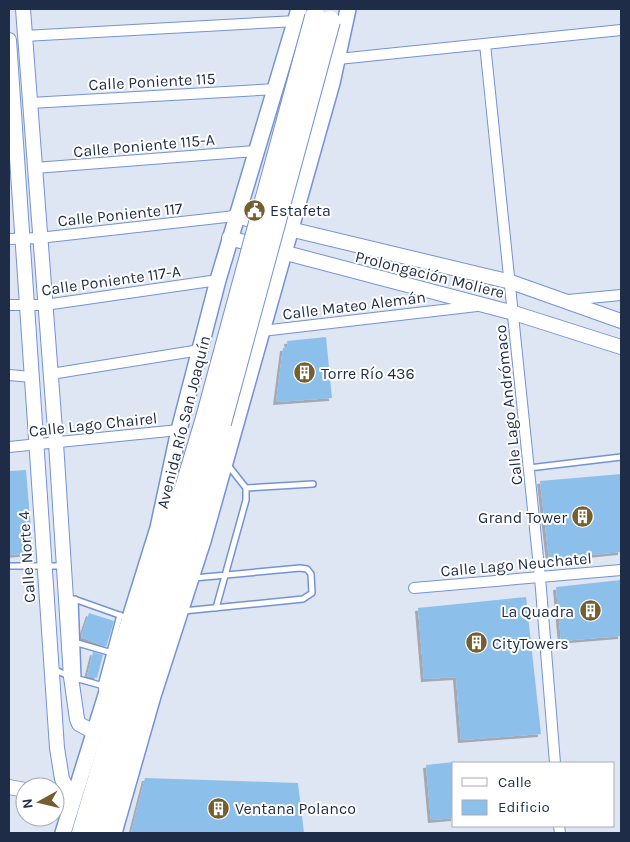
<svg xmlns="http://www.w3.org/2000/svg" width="630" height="842" font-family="Karla,sans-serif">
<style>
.building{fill:#8cc0eb;filter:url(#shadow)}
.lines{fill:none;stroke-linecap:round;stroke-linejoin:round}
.service-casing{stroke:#7493d5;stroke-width:8}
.minor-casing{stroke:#7493d5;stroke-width:12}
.tertiary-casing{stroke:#7493d5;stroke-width:16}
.secondary-casing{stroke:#7493d5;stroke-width:18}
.motorway-casing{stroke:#7493d5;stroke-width:22}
.service{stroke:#fff;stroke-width:5}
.minor{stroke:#fff;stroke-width:10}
.tertiary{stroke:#fff;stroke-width:14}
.secondary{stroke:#fff;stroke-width:15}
.motorway{stroke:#fff;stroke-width:20}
.motorway-bridge-casing{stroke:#7493d5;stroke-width:22;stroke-linecap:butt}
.motorway-bridge{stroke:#fff;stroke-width:20}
.labels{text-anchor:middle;stroke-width:4;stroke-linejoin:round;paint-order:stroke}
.street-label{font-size:16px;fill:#1f2c47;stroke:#fff}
.poi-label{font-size:16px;fill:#1f2c47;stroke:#fff;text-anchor:start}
</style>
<defs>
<filter id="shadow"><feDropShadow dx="-3" dy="3" stdDeviation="0" flood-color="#0004"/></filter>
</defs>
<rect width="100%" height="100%" fill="#dee5f3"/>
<!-- building -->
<path class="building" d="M326 337 332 398 276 402 283 348 288 347 287 341Z
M26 470 33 553 9 555V471Z
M621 474V552L549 559 540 481Z
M621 580V636L561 641 556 587Z
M526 597 541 734 461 740 456 677 424 679 418 608Z
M89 613 114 621 106 647 81 637Z
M93 652 103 655 97 678 87 676Z
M454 762V818L431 820 426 765Z
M145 778 298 783 304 833H131Z"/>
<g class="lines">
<defs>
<path id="service" d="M529 468 621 457
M246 488 313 484
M9 566H63
M74 599 122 616
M75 599 78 679
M216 608 246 500V488L227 464
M183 611 303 599 312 593 311 574 307 569 300 568 194 578
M74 642 112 653
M53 669 71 677 104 686
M102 682 120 615"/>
<path id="minor" d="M24 36 296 21
M485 44 540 577 555 763
M338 59 621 30
M30 103 276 89
M35 168 255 151
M9 239 39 238 235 216
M568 300 621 295
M9 305H45L218 280
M262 331 477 306
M51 374 200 350
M9 375 32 377
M9 447 179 430
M414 588 621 570
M559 826 560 833"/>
<path id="tertiary" d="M23 9 56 443 71 677 77 719 79 724 96 733
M9 40 57 748 62 779 73 800
M235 216 511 282 621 321
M229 238 514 313 621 347
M9 787 25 790
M55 796 73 800"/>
<path id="secondary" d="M63 833 158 528 179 430 218 280 299 9
M114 833 153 696 203 541 262 331 332 83 348 9"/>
<path id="motorway" d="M109 688 126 657
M82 833 206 418
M97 833 221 423"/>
</defs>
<!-- service casing -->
<use href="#service" class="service-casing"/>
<!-- minor casing -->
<use href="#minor" class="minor-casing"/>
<!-- tertiary casing -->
<use href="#tertiary" class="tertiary-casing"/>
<!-- secondary casing -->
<use href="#secondary" class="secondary-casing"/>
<!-- motorway casing -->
<use href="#motorway" class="motorway-casing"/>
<!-- service -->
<use href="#service" class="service"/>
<!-- minor -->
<use href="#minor" class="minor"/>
<!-- tertiary -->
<use href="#tertiary" class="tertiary"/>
<!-- secondary -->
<use href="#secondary" class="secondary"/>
<!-- motorway -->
<use href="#motorway" class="motorway"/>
<defs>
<path id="motorway-bridge" d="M206 418 315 17
M221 423 330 21"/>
</defs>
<!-- motorway-bridge casing -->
<use href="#motorway-bridge" class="motorway-bridge-casing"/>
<!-- motorway-bridge -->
<use href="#motorway-bridge" class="motorway-bridge"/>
</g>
<!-- icons -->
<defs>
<symbol id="civic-disc" viewBox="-11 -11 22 22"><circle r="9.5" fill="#765f2f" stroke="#fff"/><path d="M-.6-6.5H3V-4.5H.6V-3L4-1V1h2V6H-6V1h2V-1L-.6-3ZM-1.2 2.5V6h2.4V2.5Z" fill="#fff"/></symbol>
<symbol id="building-disc" viewBox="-11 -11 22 22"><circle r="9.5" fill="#765f2f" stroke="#fff"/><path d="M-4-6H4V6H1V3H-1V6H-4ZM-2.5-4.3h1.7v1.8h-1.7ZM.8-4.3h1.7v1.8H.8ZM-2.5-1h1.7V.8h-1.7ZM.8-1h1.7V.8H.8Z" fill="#fff"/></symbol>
</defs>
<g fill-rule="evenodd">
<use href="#civic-disc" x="242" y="198" width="25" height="25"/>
<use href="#building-disc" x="292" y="360" width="25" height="25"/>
<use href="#building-disc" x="570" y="504" width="25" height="25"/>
<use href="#building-disc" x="578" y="598" width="25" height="25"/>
<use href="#building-disc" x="464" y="630" width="25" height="25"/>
<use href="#building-disc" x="206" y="796" width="25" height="25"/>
</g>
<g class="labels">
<!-- street labels -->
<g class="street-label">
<text transform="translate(152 81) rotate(-3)" y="6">Calle Poniente 115</text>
<text transform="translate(144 145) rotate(-5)" y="6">Calle Poniente 115-A</text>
<text transform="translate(120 214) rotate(-6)" y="6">Calle Poniente 117</text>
<text transform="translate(430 274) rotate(14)" y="6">Prolongación Moliere</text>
<text transform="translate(111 280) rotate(-8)" y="6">Calle Poniente 117-A</text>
<text transform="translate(354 305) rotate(-7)" y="6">Calle Mateo Alemán</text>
<text transform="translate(508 405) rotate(-96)" y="6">Calle Lago Andrómaco</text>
<text transform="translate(183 422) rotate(-76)" y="6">Avenida Río San Joaquín</text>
<text transform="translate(93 424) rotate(-6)" y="6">Calle Lago Chairel</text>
<text transform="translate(26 557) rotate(-94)" y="6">Calle Norte 4</text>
<text transform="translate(516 564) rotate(-5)" y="6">Calle Lago Neuchatel</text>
</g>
<!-- poi labels -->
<g class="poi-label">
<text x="270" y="216">Estafeta</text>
<text x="321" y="379">Torre Río 436</text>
<text x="567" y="523" text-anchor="end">Grand Tower</text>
<text x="574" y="617" text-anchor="end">La Quadra</text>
<text x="492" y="649">CityTowers</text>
<text x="235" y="814">Ventana Polanco</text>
</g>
</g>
<!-- border -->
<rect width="630" height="842" fill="none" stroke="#1f2c47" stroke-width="20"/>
<!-- legend -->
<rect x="452" y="762" width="162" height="65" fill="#ffffff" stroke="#a5abb5"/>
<rect x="462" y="778" width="25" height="8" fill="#ffffff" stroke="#a5abb5"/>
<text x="498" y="787" font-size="15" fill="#1f2c47">Calle</text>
<rect x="462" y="800" width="25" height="15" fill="#8cc0eb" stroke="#a5abb5"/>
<text x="498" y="812" font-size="15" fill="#1f2c47">Edificio</text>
<!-- north arrow -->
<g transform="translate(40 802) rotate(262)"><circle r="24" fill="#ffffff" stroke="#a5abb5"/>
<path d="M0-4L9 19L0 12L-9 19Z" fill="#765f2f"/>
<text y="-8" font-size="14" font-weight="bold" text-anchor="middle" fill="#1f2c47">N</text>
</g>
</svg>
